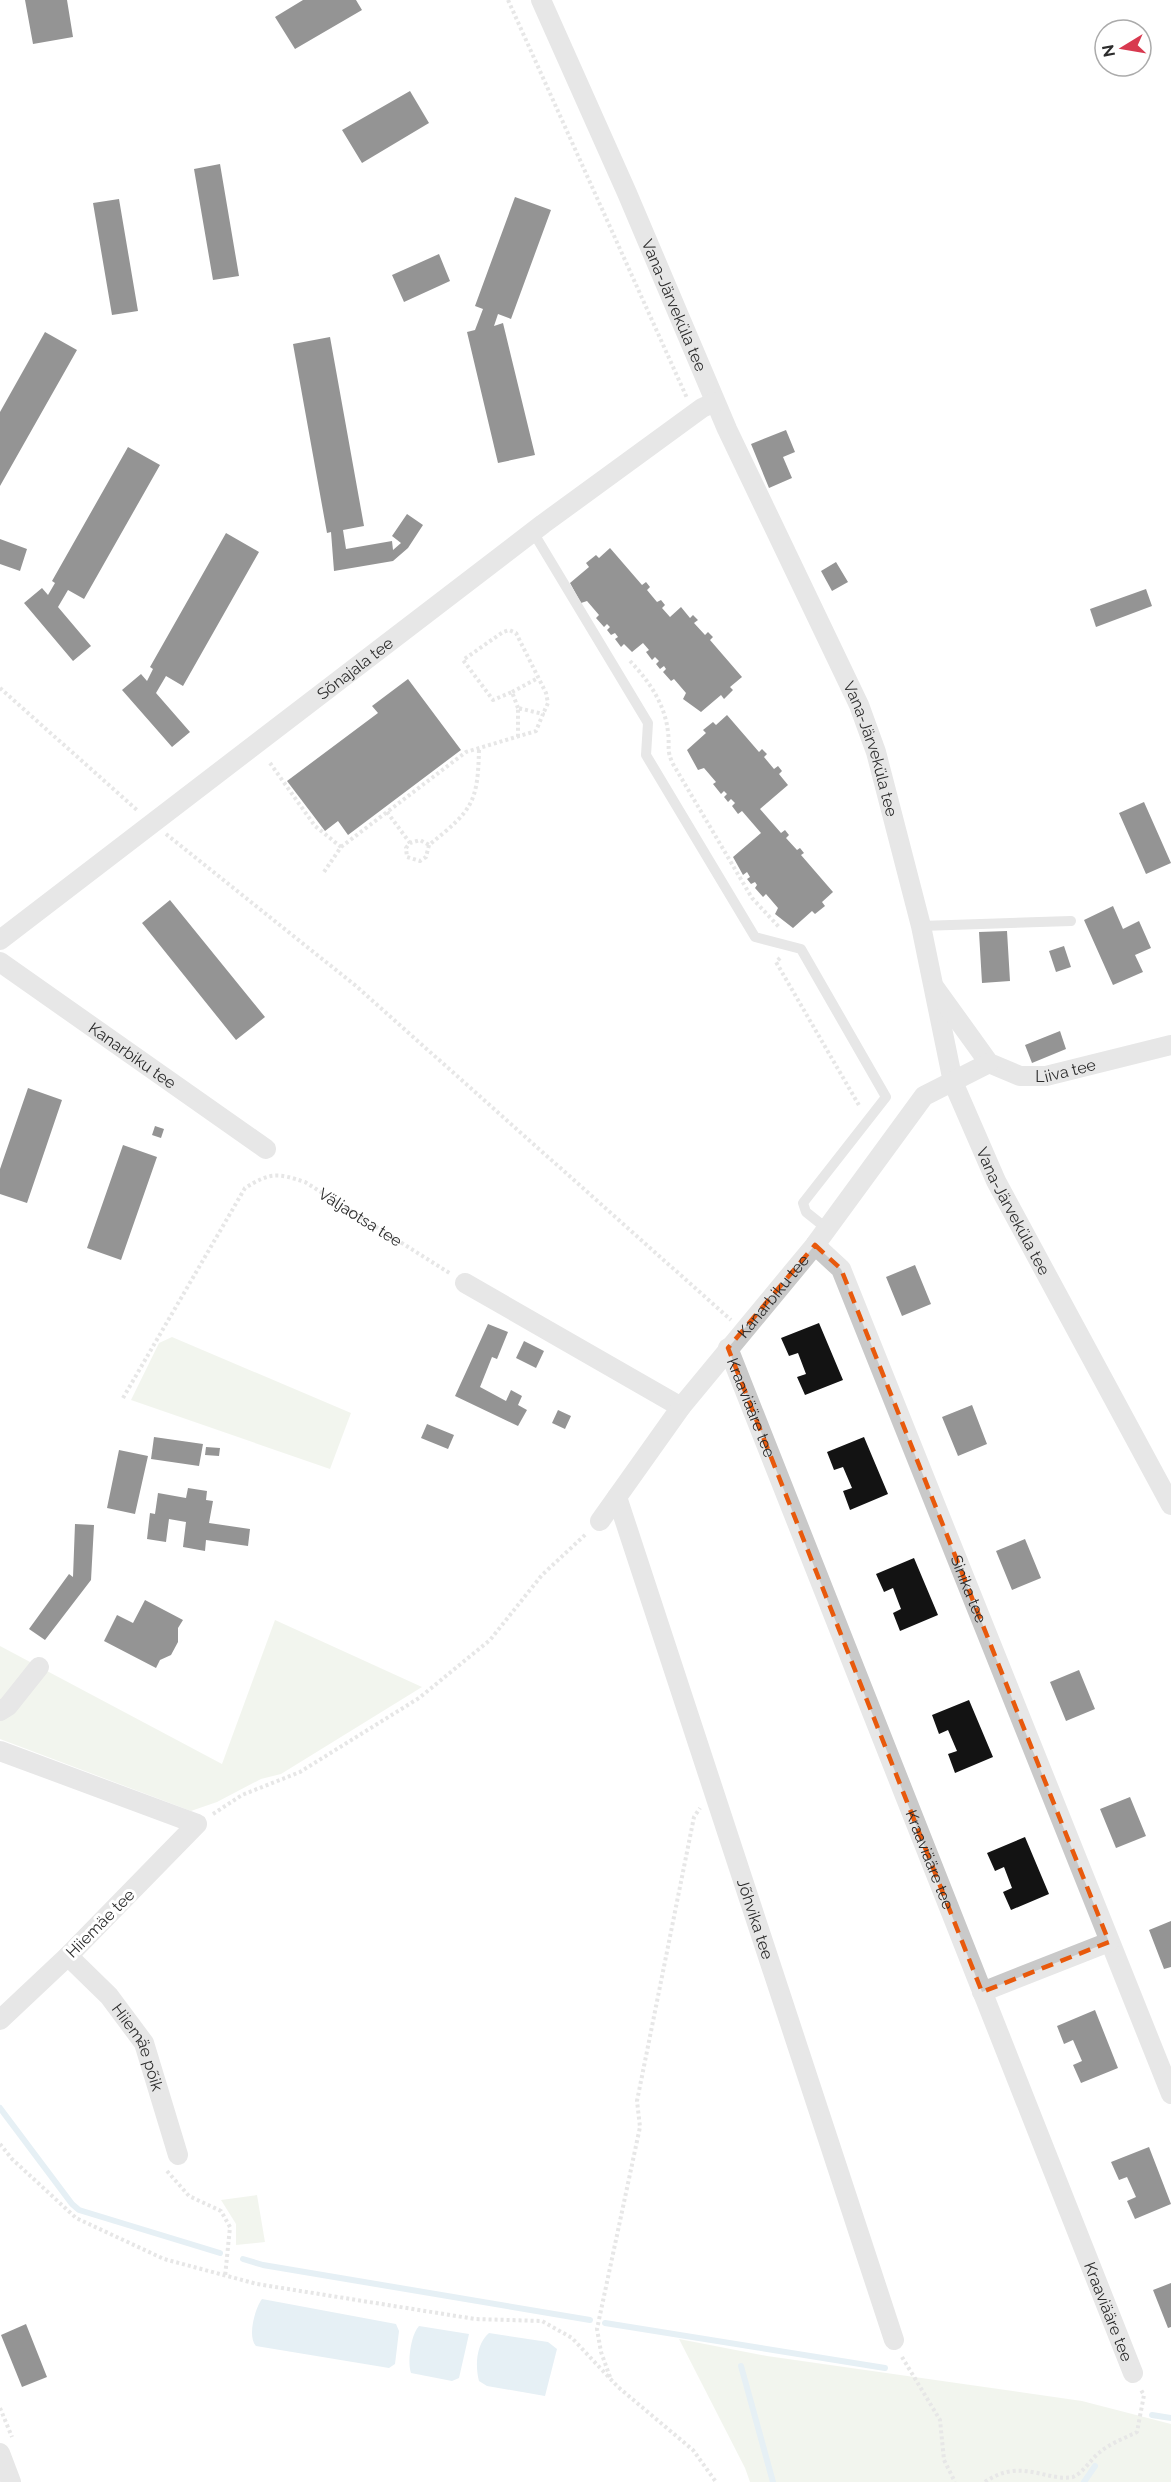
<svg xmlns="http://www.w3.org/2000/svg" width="1171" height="2482" font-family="Raleway,sans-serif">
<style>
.green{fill:#e3e9da}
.water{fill:#c8dde8}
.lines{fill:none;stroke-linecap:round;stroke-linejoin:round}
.stream{stroke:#c8dde8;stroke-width:6}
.building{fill:#131313}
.path{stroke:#c9c9c9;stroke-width:4;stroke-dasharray:3 3;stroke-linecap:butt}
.service{stroke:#c9c9c9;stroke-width:10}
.minor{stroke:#c9c9c9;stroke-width:20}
.marked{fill:none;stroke:#e8590c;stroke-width:4.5;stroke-dasharray:12 8;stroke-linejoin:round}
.labels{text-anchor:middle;stroke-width:6;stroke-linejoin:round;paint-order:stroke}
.street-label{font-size:16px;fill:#2c2c2c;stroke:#fff}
</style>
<rect width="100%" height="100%" fill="#fff"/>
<!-- green -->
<path class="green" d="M172 1337 351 1413 330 1469 131 1400 159 1343Z
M275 1620 422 1687 281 1774 261 1779 217 1802 191 1811 0 1739V1646L222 1764Z
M257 2195 265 2242 236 2245V2224L221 2200Z
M679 2339 767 2356 1082 2401 1171 2424V2482H750L745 2468Z"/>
<!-- water -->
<path class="water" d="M262 2299 396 2324 399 2331 395 2364 389 2368 256 2346C247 2337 255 2308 262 2299Z
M419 2326 469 2334 459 2378 452 2381 411 2373C407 2362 411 2334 419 2326Z
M489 2333 548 2342 557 2349 545 2396 487 2386 479 2381C475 2366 476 2344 489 2333Z"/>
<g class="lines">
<!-- stream -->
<path class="stream" d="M0 2108 72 2204 79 2210 220 2253
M243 2259 263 2265 590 2320
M605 2323 885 2368
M741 2366 773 2482
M1152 2415 1171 2418
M1084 2482 1095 2466"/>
</g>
<!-- building -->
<path class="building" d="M25 0H67L73 37 33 44Z
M303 0H356L362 10 295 49 275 17Z
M410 91 429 123 362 163 342 130Z
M220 164 239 276 213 280 194 169Z
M515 197 551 210 511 319 498 314 494 326 503 323 535 455 498 463 467 332 475 330 483 309 475 306Z
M119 199 138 311 112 315 93 203Z
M439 254 450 281 404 302 392 275Z
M45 332 77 350 0 486V412Z
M330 337 364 526 343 530 346 549 392 541 393 550 401 543 392 536 407 514 423 525 408 548 393 561 334 571 331 532 327 533 293 344Z
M786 430 795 452 783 457 792 478 769 488 751 444Z
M128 447 160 465 84 599 68 590 58 607 91 646 73 661 24 603 42 588 48 595 55 583 52 581Z
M226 533 259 552 183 686 166 676 156 693 190 732 172 747 122 690 141 674 147 681 153 669 150 667Z
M0 539 27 549 20 571 0 564Z
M610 548 642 585 646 582 650 587 647 590 657 602 661 600 665 605 662 608 670 617 681 607 690 618 693 615 698 620 694 623 705 635 708 632 713 637 710 640 742 677 730 687 733 690 724 699 721 695 701 712 683 699 686 693 674 679 671 681 663 672 666 669 664 666 660 669 656 664 659 661 655 657 652 660 646 652 649 650 643 643 632 652 624 644 621 647 615 639 618 637 615 633 611 635 607 630 610 627 607 624 604 627 596 618 599 615 587 601 581 603 570 583 589 567 586 563 596 555 599 558Z
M836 562 848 582 832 591 821 571Z
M1146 589 1152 606 1096 627 1090 609Z
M408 679 461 750 348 835 338 821 325 831 287 781 378 713 372 706Z
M727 715 759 752 762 749 767 754 764 757 774 769 778 766 782 771 779 774 788 785 760 809 781 833 785 830 789 835 786 838 797 850 800 848 804 853 801 855 833 892 822 902 825 906 815 914 812 911 793 928 775 914 778 908 766 894 763 897 755 888 757 885 755 882 751 884 747 879 750 877 747 872 743 875 733 857 761 833 742 811 738 814 732 806 735 803 731 799 728 802 724 797 727 794 724 791 721 794 713 784 716 782 704 768 698 770 687 750 706 733 703 730 713 722 716 725Z
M1144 802 1171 863 1146 874 1119 813Z
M170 900 265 1017 236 1040 142 923Z
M1113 906 1123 929 1139 921 1151 948 1135 955 1143 972 1113 985 1084 920Z
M1007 931 1010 981 982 983 979 932Z
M1064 946 1071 967 1056 972 1049 951Z
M1060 1031 1066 1049 1032 1063 1025 1045Z
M28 1088 62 1100 27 1203 0 1194V1169Z
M155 1126 164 1129 161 1138 152 1135Z
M123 1145 157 1157 121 1260 87 1248Z
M915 1265 931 1304 902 1316 886 1277Z
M819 1323 843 1380 805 1395 797 1377 806 1374 798 1353 789 1356 781 1338Z
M488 1324 508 1332 497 1359 492 1357 480 1387 506 1401 511 1390 522 1396 518 1405 527 1410 518 1426 455 1396Z
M524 1341 544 1351 536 1368 516 1358Z
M972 1405 987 1444 958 1456 942 1417Z
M558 1410 571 1416 565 1429 552 1423Z
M427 1424 454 1435 448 1449 421 1438Z
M154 1437 203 1444 199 1466 151 1459Z
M864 1437 888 1494 850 1510 843 1491 852 1488 843 1467 834 1470 827 1452Z
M206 1447 220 1448 219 1456 205 1455Z
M119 1450 148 1456 135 1514 107 1508Z
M188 1488 207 1491 206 1500 213 1501 209 1523 250 1529 248 1546 206 1540 205 1551 183 1547 186 1522 169 1519 166 1542 147 1539 150 1513 155 1514 158 1493 186 1498Z
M75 1524 94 1525 91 1580 45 1640 29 1629 69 1574 73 1577Z
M1025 1539 1041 1578 1012 1590 996 1551Z
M914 1558 938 1615 900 1631 893 1613 901 1609 893 1588 884 1592 876 1574Z
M145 1600 183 1620 178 1628V1642L171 1655 160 1660 156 1668 104 1641 117 1615 133 1623Z
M1079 1670 1095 1709 1066 1721 1050 1682Z
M969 1700 993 1757 955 1773 948 1754 957 1751 948 1730 939 1734 932 1715Z
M1130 1797 1146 1836 1116 1848 1100 1809Z
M1025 1837 1049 1894 1011 1910 1003 1892 1012 1888 1004 1867 995 1871 987 1853Z
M1171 1921V1967L1164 1969 1149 1930Z
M1095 2010 1118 2068 1081 2083 1073 2065 1082 2061 1073 2040 1064 2044 1057 2026Z
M1149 2147 1171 2204 1135 2219 1127 2201 1136 2197 1127 2177 1119 2180 1111 2162Z
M1171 2283V2327L1168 2328 1153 2290Z
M26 2324 47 2377 22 2387 1 2335Z"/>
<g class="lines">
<!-- path -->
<g class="path">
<path d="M508 0 687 398"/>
<path d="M630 661C649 681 665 704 668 732 670 746 666 750 673 764L752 898 779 927"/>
<path d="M0 688 137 810"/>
<path d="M512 692 538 678"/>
<path d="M518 708 512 692 493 700 463 660 503 632 509 630 516 633 546 693 548 703 543 714"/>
<path d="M270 763 315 826 341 847 324 872"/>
<path d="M387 812 410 843"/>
<path d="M166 834 356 986 731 1320"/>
<path d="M429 845 426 857 420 861 407 857 406 848 410 843 420 840 429 845C472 810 478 804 479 748"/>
<path d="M341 847 466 752 536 731 543 714 518 708V737"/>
<path d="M780 958 776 962 860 1107"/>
<path id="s1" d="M123 1398 245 1188C271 1172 277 1173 305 1182L451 1274"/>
<path d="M213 1814 242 1795 300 1772 419 1698 490 1640 542 1575 586 1534"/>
<path d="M0 2144 12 2159 76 2218 164 2259 257 2284 475 2319 542 2321 572 2338 618 2387 693 2450 716 2482"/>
<path d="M167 2171 189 2196 221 2211 230 2227 225 2277"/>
<path d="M902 2357 940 2420 944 2460 955 2482"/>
<path d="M610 2377 601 2352 597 2329 640 2127 637 2101 694 1817 700 1808"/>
<path d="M0 2408 12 2437"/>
<path d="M985 2482C1021 2457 1046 2482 1073 2477 1084 2472 1091 2459 1100 2452 1111 2443 1125 2438 1137 2432L1144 2395 1141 2390"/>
</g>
<!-- service -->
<path class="service" d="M533 532 648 723 646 755 755 937 801 949 886 1097 803 1203 806 1212 826 1228
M921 926 1071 921"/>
<!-- minor -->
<g class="minor">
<path id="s2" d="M541 0 627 193 727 429 859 705 876 752 921 926 953 1082 996 1181 1171 1505"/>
<path id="s3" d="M0 940 543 524 702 408 715 402"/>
<path id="s4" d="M0 962 266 1149"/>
<path id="s5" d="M935 988 989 1063 1020 1076H1046L1171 1045"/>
<path id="s6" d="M815 1245 841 1269 1171 2094"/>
<path d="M465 1283 681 1407"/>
<path id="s7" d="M728 1348 1133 2373"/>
<path id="s8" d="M617 1497 894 2340"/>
<path id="s9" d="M600 1521 681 1407 815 1245 924 1096 989 1063"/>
<path d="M0 1711 8 1706 39 1667"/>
<path d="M0 1751 197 1824 68 1956 0 2020"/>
<path id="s10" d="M68 1956 109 1996 144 2043 178 2155"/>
<path d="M982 1992 1109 1942"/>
<path d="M0 2453 11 2482"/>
</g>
</g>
<!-- marked area -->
<path d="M0 0H1171V2482H0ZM815 1245 841 1269 1109 1942 982 1992 728 1348Z" fill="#fff" fill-opacity=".55" fill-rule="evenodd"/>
<path class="marked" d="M815 1245 841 1269 1109 1942 982 1992 728 1348Z"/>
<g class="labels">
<!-- street labels -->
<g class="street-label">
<text dy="6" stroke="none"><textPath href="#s2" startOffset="333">Vana-Järveküla tee</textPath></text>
<text dy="6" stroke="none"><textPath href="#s3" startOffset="447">Sõnajala tee</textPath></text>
<text dy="6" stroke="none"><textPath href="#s2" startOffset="819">Vana-Järveküla tee</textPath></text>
<text dy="6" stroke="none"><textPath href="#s4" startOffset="162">Kanarbiku tee</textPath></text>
<text dy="6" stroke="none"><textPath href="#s5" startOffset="172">Liiva tee</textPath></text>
<text dy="6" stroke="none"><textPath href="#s2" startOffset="1305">Vana-Järveküla tee</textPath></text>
<text dy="6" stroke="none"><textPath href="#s1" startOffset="372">Väljaotsa tee</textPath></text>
<text dy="6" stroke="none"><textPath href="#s9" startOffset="284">Kanarbiku tee</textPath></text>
<text dy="6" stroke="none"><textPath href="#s7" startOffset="64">Kraaviääre tee</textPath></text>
<text dy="6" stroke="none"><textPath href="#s6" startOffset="380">Sinika tee</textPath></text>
<text dy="6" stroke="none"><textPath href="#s7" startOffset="550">Kraaviääre tee</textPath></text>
<text dy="6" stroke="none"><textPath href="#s8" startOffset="444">Jõhvika tee</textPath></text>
<text transform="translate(100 1923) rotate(-45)" y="6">Hiiemäe tee</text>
<text dy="6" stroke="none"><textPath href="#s10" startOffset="117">Hiiemäe põik</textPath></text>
<text dy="6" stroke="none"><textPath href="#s7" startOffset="1036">Kraaviääre tee</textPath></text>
</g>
</g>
<!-- north arrow -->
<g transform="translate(1123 48) rotate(259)"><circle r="28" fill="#ffffff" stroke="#ababab" stroke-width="1.5"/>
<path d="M0-4.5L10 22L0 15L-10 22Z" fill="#d8394f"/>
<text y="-9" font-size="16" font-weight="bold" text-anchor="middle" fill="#2c2c2c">N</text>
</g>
</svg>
